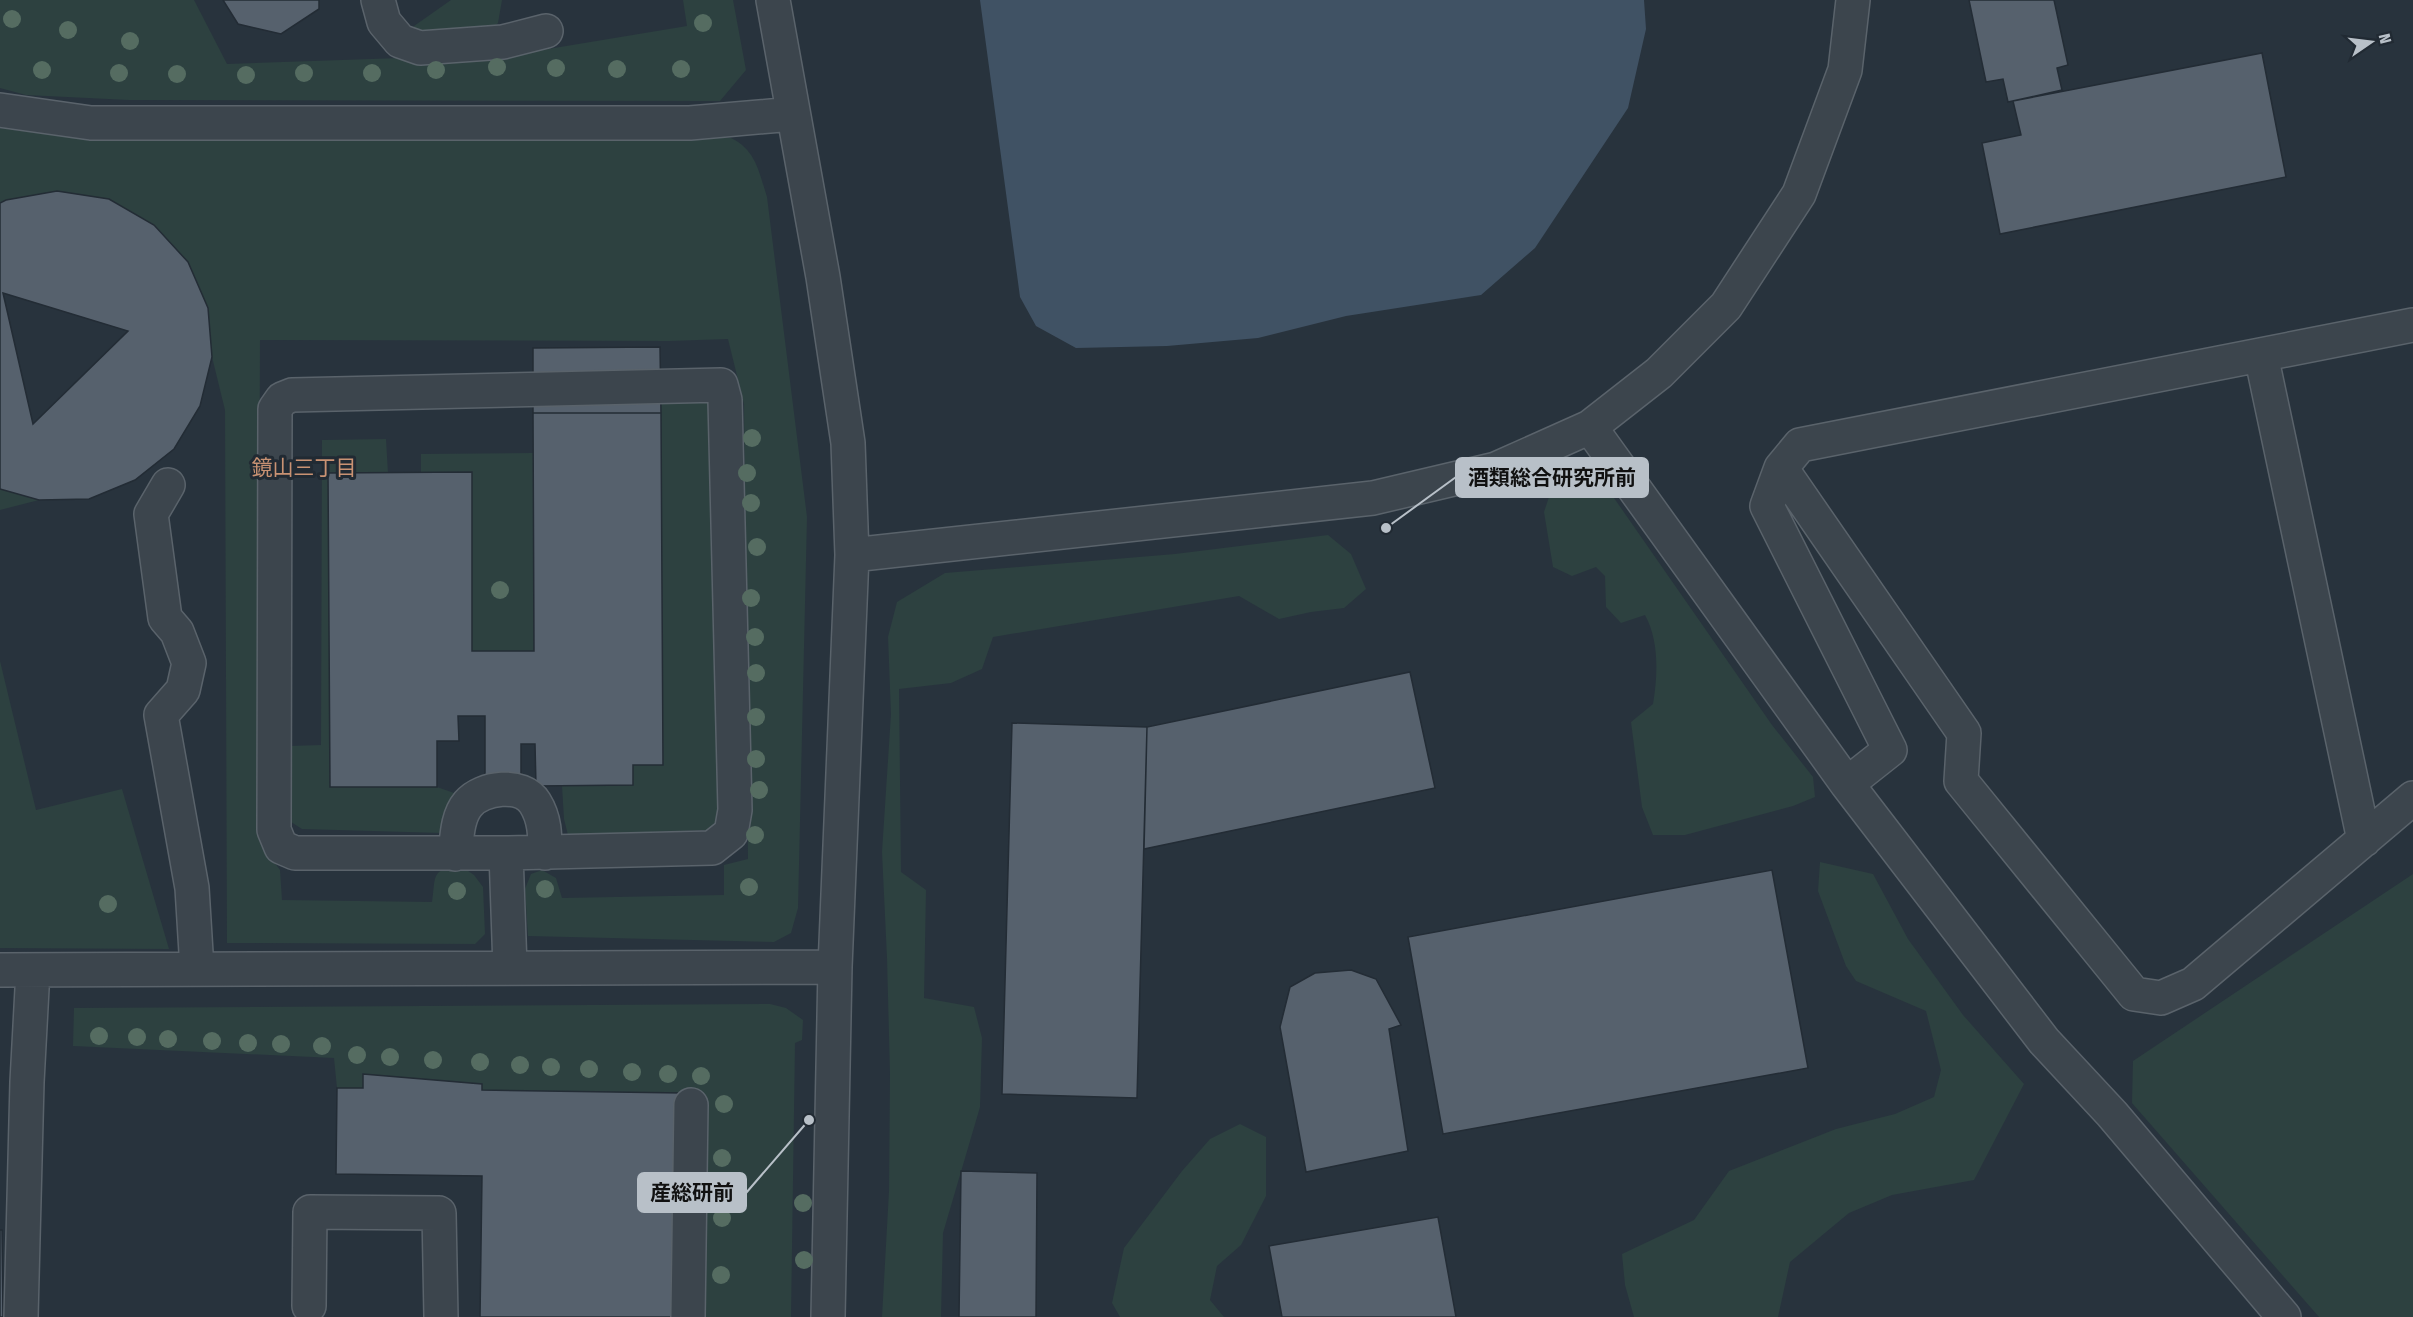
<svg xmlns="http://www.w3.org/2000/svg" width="2413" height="1317" font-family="'Fira Sans Condensed','Noto Sans JP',sans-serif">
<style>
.green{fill:#2d4140}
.water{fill:#405264}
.building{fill:#56616d;stroke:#232c35;stroke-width:1.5;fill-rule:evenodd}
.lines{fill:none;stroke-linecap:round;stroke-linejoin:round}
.minor-casing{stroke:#5a636b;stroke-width:36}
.minor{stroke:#3c454d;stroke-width:33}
.tree{fill:#556c61}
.labels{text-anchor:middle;stroke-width:6;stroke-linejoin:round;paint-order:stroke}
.neighbourhood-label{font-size:21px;fill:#c99273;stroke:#212a33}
.leader{fill:none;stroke:#b8c0c8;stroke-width:2}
.callout-dot{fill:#b8c0c8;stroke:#212a33;stroke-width:2}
.callout{fill:#b8c0c8;stroke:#b8c0c8;stroke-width:2}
.callout-label{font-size:21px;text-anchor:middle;font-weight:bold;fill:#111}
</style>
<rect width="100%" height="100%" fill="#28333d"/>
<!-- green -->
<path class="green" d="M0 0H194L227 64 518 54 687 26 683 0H733L746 70 720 101 129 100 26 95 0 88Z
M451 0H502L498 23 489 32H411L414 26Z
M0 128 93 140 731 138C756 150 759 172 767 197L807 517 798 908 791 933 774 942 528 936 525 889 531 874 542 870 556 878 562 898 724 895V865L748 859 744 404 728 339 669 341 260 340 258 823 269 855 280 870 282 900 432 902C436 877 430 871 458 864L474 875 483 887 485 934 475 944 227 943 225 410 212 357 208 308 187 262 154 225 109 200 57 191 6 200 0 203Z
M661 402H712L724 813 708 830 568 835 564 819 562 786 633 785V765L663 764Z
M386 439 388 473H328L330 787H437L454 793 442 833 302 829 291 822 289 746 321 745 322 440Z
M533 453 534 651H472V473L421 472V454Z
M1593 474 1614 498 1772 725 1813 777 1815 797 1793 806 1685 835H1653L1642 807 1631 722 1653 704C1658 675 1659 640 1645 615L1621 623 1606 607 1605 576 1596 567 1572 576 1553 567 1544 512 1551 491Z
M0 489 39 500 0 510Z
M1328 535 1351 554 1366 589 1344 608 1311 612 1279 619 1239 596 993 637 982 669 951 683 899 689 901 872 926 890 924 998 974 1007 982 1038 980 1107 943 1233 941 1317H882L889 1191 890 1074 887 958 882 852 891 714 888 637 897 602 945 573 1175 554Z
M0 661 36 810 122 789 169 949 0 948Z
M1820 862 1873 874 1908 939 1963 1015 2024 1084 1974 1180 1892 1195 1849 1213 1790 1262 1778 1317H1634L1625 1285 1622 1254 1694 1220 1729 1171 1836 1129 1895 1114 1934 1097 1941 1070 1926 1011 1856 981 1846 966 1818 891Z
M2413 874V1317H2319L2132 1103 2133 1061Z
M770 1004 786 1008 803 1020 802 1040 795 1043 791 1317H701L704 1095 482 1090V1084L364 1074 363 1088H337L334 1058 73 1046 74 1008Z
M1240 1124 1266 1137V1196L1241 1245 1217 1266 1210 1300 1224 1317H1120L1112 1303 1124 1248 1182 1171 1210 1139Z"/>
<!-- water -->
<path class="water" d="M980 0H1644L1646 29 1628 108 1535 248 1481 295 1346 316 1258 338 1167 346 1076 348 1036 326 1020 297Z"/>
<!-- building -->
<path class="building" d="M223 0H319V9L281 34 238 24Z
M1969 0H2054L2068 65 2057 68 2062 90 2008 102 2003 79 1986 82Z
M2262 53 2286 177 2000 234 1982 143 2021 135 2013 101Z
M57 191 109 199 154 225 188 262 208 308 212 357 200 406 174 449 135 480 89 499 39 500 0 489V203L6 200ZM3 293 128 331 33 424Z
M660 347 661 413H533V348Z
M533 413H661L663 765H633V785L536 786 535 744H521V775H485V716H458L459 741H437V787H330L328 473 472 472V651H534Z
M1410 672 1435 788 1144 849 1147 727Z
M1012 723 1147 727 1137 1098 1002 1094Z
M1772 870 1808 1068 1443 1134 1408 937Z
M1351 970 1376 979 1401 1025 1389 1029 1408 1151 1306 1172 1280 1027 1290 987 1315 973Z
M363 1074 482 1084V1090L683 1093 681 1317H480L482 1176 336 1174 337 1088H363Z
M961 1171 1037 1173 1036 1317H959Z
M1438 1217 1456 1317H1282L1269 1246Z
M0 1230H2L3 1317H0Z"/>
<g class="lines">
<defs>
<path id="minor" d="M378 0 384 22 400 41 420 48 503 42 546 31
M773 0 823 277 848 443 852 555 835 967 828 1317
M0 110 91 123H690L793 114
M2261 355 2364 840
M1590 427 1847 784 2044 1041 2112 1114 2284 1317
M1781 468 1964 733 1961 781 2134 994 2161 998 2193 984 2413 798
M168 485 151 514 165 618 177 632 189 663 183 690 161 715 192 888 197 969
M852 555 1373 498 1496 469 1590 427 1659 373 1726 306 1799 194 1845 70 1853 0
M1847 784 1890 750 1767 506 1781 468 1800 445 2413 325
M506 853H295L281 847 274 830 275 409 282 399 292 395 721 385 725 400 735 810 731 833 712 848 506 853 510 968
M455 854C457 838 457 817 468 804 482 787 522 782 535 803 545 819 545 835 545 853
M0 970 835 967
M309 1306 310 1212 439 1213 441 1317
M21 1317 27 1082 33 970
M688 1317 691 1105"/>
</defs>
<!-- minor casing -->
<use href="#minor" class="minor-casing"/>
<!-- minor -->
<use href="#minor" class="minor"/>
</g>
<!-- trees -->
<g class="tree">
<circle cx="12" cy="19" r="9"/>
<circle cx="703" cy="23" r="9"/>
<circle cx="68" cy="30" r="9"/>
<circle cx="130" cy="41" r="9"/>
<circle cx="497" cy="67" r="9"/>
<circle cx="556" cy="68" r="9"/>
<circle cx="617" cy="69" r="9"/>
<circle cx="681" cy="69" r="9"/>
<circle cx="42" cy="70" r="9"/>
<circle cx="436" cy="70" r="9"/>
<circle cx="119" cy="73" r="9"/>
<circle cx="304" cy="73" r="9"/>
<circle cx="372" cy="73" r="9"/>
<circle cx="177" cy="74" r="9"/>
<circle cx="246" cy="75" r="9"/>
<circle cx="752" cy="438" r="9"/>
<circle cx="747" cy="473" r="9"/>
<circle cx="751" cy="503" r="9"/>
<circle cx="757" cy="547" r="9"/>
<circle cx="500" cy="590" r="9"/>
<circle cx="751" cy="598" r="9"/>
<circle cx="755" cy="637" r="9"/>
<circle cx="756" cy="673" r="9"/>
<circle cx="756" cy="717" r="9"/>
<circle cx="756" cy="759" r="9"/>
<circle cx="759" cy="790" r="9"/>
<circle cx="755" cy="835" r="9"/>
<circle cx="749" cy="887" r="9"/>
<circle cx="545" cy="889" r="9"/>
<circle cx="457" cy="891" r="9"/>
<circle cx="108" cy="904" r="9"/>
<circle cx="99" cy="1036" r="9"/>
<circle cx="137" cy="1037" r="9"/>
<circle cx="168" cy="1039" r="9"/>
<circle cx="212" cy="1041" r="9"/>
<circle cx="248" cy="1043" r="9"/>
<circle cx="281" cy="1044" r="9"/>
<circle cx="322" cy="1046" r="9"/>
<circle cx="357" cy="1055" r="9"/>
<circle cx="390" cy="1057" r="9"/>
<circle cx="433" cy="1060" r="9"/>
<circle cx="480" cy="1062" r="9"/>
<circle cx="520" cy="1065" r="9"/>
<circle cx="551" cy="1067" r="9"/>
<circle cx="589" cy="1069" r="9"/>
<circle cx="632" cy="1072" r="9"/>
<circle cx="668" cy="1074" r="9"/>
<circle cx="701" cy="1076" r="9"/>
<circle cx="724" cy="1104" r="9"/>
<circle cx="722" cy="1158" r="9"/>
<circle cx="803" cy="1203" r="9"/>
<circle cx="722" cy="1218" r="9"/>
<circle cx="804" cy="1260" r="9"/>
<circle cx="721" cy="1275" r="9"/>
</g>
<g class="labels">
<!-- neighbourhood labels -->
<g class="neighbourhood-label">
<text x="304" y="475">鏡山三丁目</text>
</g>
</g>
<!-- callouts -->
<path class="leader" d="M1386 528L1456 477M809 1120L746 1193"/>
<g class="callout-dot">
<circle cx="1386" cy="528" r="6"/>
<circle cx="809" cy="1120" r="6"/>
</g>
<g class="callout">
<rect x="1456" y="458" width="192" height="39" rx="6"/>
<rect x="638" y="1173" width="108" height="39" rx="6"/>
</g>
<g class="callout-label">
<text x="1552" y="485">酒類総合研究所前</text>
<text x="692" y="1200">産総研前</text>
</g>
<!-- north arrow -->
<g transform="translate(2371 42) rotate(76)" stroke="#212a33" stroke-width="4.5" paint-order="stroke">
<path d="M0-4.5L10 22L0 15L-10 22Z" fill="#b8c0c8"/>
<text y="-9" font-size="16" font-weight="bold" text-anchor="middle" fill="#b8c0c8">N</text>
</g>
</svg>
